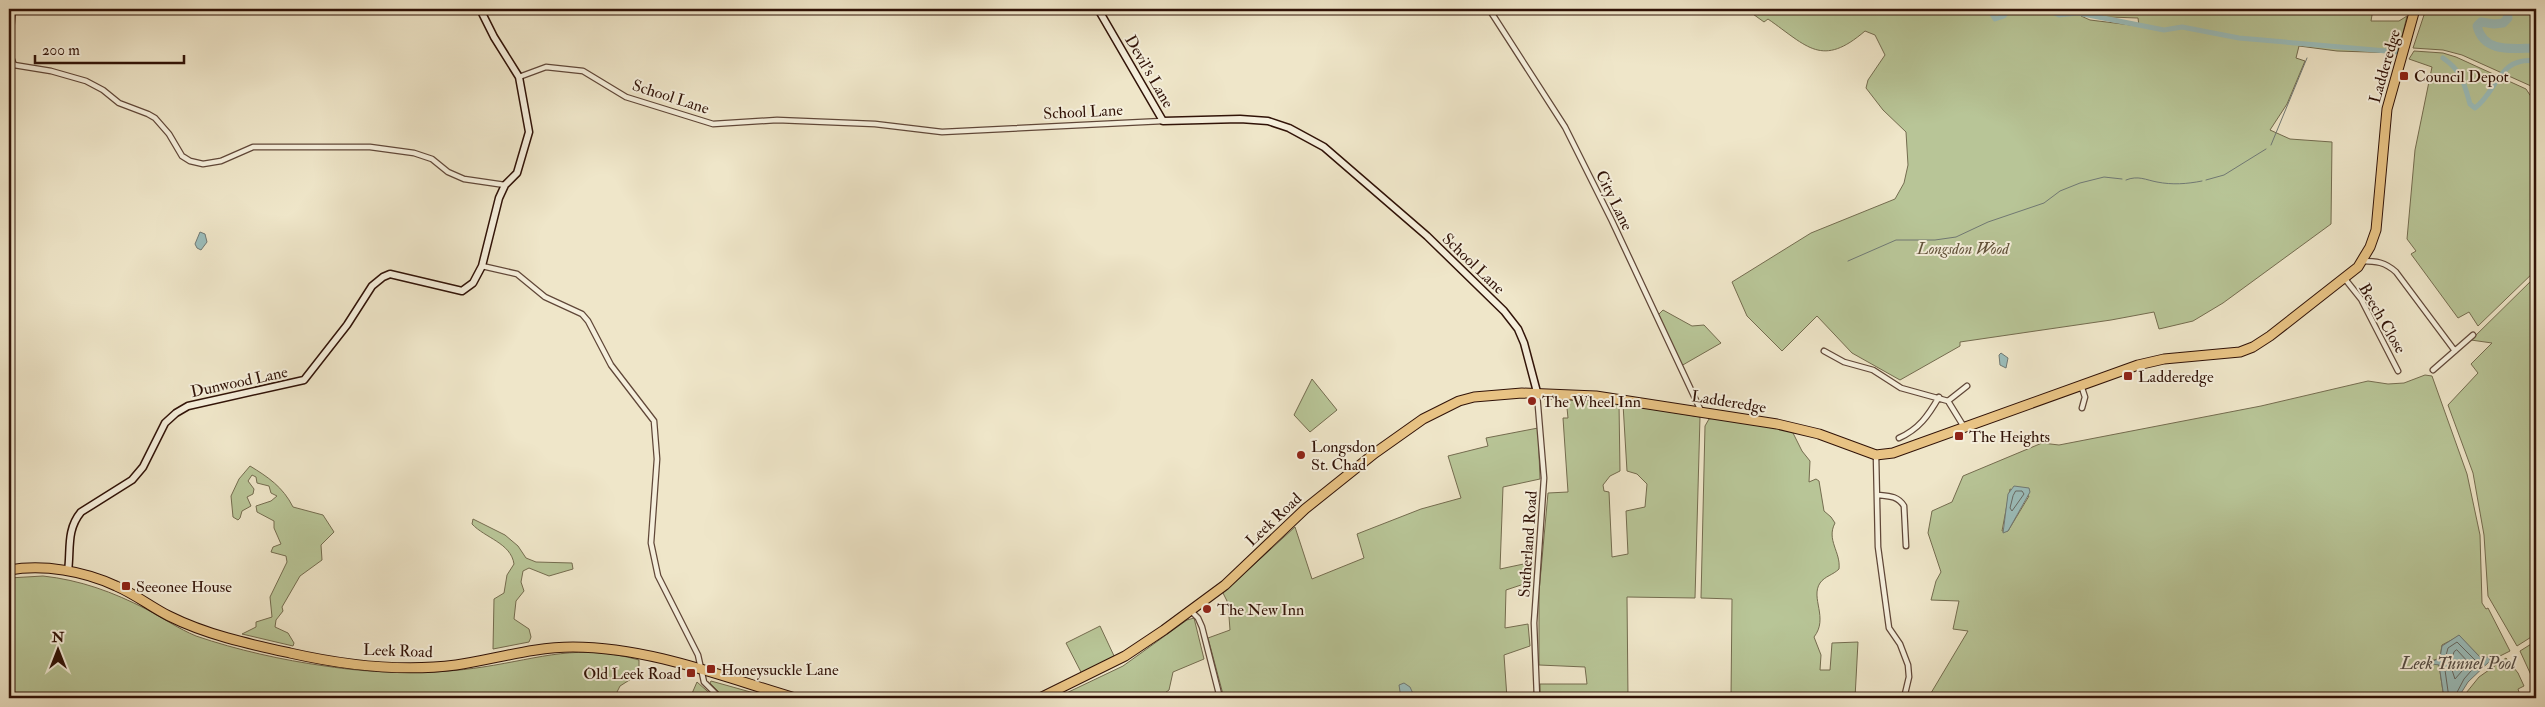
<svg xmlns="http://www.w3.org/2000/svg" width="2545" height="707" font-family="'IM FELL Double Pica',serif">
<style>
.green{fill:#b8c597;stroke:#746c4f;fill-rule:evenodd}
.water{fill:#9bbebc;stroke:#707974}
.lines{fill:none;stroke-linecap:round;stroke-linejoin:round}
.shore{stroke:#666862;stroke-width:1}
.stream{stroke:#707974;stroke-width:1}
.canal{stroke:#9bbebc;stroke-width:5}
.river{stroke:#9bbebc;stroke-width:9}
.street-casing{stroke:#604738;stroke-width:7}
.secondary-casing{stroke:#301207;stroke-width:9}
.highway-casing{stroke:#301207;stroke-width:11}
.street{stroke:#f5efdc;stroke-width:4.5}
.secondary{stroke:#f5efdc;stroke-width:6}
.highway{stroke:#e8c384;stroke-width:9}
.poi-dot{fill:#8f2418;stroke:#f5efdc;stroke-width:2}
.labels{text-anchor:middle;stroke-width:4;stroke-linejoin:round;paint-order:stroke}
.street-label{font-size:16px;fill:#301207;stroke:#f5efdc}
.poi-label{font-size:16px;fill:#301207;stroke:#f5efdc;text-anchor:start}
.park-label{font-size:16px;font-style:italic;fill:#605139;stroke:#f5efdc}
.water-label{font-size:18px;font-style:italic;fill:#554e46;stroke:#f5efdc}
</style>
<rect width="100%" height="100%" fill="#efe6c9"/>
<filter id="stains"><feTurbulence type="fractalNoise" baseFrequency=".004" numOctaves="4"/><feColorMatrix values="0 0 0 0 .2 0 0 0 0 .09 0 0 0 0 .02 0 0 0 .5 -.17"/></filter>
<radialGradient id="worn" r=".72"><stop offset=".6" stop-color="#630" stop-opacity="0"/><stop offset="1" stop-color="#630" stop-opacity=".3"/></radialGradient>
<!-- green -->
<path class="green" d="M1746 9H2373L2371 21H2399L2407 16 2398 53 2337 51 2299 46 2296 58 2305 61 2287 104 2270 130 2290 139 2332 142 2331 224 2223 303 2193 321 2159 329 2154 312 2111 320 1960 342V346L1900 380 1852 353 1817 316 1782 351 1747 316 1732 282 1811 233 1895 199 1904 183 1908 165 1906 132 1883 110 1866 88 1868 80 1885 55 1875 35 1865 31C1822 68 1808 47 1768 19L1764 22ZM2081 16 2138 18 2139 26 2090 20Z
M2426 9H2536V93L2531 86 2462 55 2443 50 2413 48Z
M2414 51 2443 53 2456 57 2526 89 2536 104V270L2478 326 2469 312 2458 318 2411 254 2416 251 2407 239 2415 150 2432 67 2409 59Z
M2536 276V634L2517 646 2488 596 2484 535 2473 473 2448 405 2478 373 2471 364 2492 343 2471 340Z
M1663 310 1692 326 1704 325 1721 343 1681 366 1658 315Z
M2425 375 2432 376 2467 474 2480 535 2482 603 2486 609 2488 608 2510 651 2490 661 2489 657H2480L2459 636 2442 645 2440 658 2431 661 2439 665 2444 698H1928L1968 631 1953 629 1959 601 1931 600 1936 581 1941 572 1928 533 1932 511 1952 502 1963 476 2042 443 2059 445 2261 406 2368 381 2388 384 2404 383ZM2010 489 2029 496 2008 531H2002Z
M1312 379 1337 410 1310 432 1294 415Z
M1566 398 1619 404 1620 471 1610 476 1603 485 1604 491 1609 492 1612 557 1628 554 1626 511 1645 507 1647 484 1637 474 1627 471 1623 404 1700 417 1695 598 1627 597 1628 698H1540V684H1587L1585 667 1539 665V592L1548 493 1568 492 1563 418H1568Z
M1715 418 1792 431 1802 451 1810 461 1809 482 1816 479 1819 481 1824 511 1831 517 1835 523C1826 540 1841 552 1839 569 1833 575 1825 576 1820 583 1810 598 1829 618 1814 637L1821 655 1820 670H1830L1832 643 1858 642 1855 698H1731L1732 599 1701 598 1705 426 1709 419Z
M1538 428 1540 479 1503 487 1500 569 1533 562 1530 582 1506 590 1505 628 1528 624 1530 646 1504 655 1507 698H1224L1208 638 1230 630 1228 603 1223 593 1295 527 1312 579 1364 558 1357 534 1421 509 1461 498 1448 456 1488 446 1486 438Z
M250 466C268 477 283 487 293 507L323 515 334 532 321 545 322 560 300 576 282 607 283 611 276 620 275 627 288 633 294 643 293 646 242 634 256 627V622L272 617 270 597 287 562 286 556 271 552 273 547 281 544 274 528V521L257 512 256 506 271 501 277 496 271 493 269 486 257 483 256 477 252 475 248 481 254 489 253 494 247 497 251 506 242 511 240 518 238 520 233 517 231 496 239 479Z
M473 519 505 535 518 546 526 558 536 562 572 563 573 569 549 576 529 568 523 571 521 582 524 591 516 601 514 619 529 629 531 637 529 642 493 649 494 599 504 593 507 575 514 564C511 543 485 538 472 524Z
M43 576C80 580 113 592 146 609 163 618 179 629 196 636 237 650 282 660 325 666 377 674 431 675 483 667 542 658 578 643 639 660V674L620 686 614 698H9V578Z
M1194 618 1204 659 1173 672 1169 690 1162 695 1163 698H1056L1123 666 1187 620Z
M1100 626 1115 658 1082 674 1066 643Z
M2536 641V686L2520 651Z
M2506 658 2518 673 2524 686 2518 689 2521 698H2462L2479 677Z
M711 681 772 698H725L710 683Z
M697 682 715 698H690Z"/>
<!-- water -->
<path class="water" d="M200 232 205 234 207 242 201 250 197 248 195 244Z
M2001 353 2008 358 2006 368 2000 365 1999 355Z
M2014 486 2029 488 2030 492 2008 531 2003 533 2008 494Z
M2459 635 2480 657H2489L2490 661 2468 682 2458 698H2444L2439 665 2432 664 2431 662 2440 658 2442 646Z
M1404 683 1410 687 1415 698H1401L1399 685Z"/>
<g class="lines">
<!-- shore -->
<path class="shore" d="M2016 491H2022L2024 494 2012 511 2010 508 2013 496Z
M2457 650 2469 663 2455 679 2450 664 2454 652Z
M2449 698 2444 663 2448 648 2457 642 2478 663 2464 679 2454 698"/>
<!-- stream -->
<path class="stream" d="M2271 145 2307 58
M2126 180C2138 175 2146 180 2157 182 2172 185 2187 184 2202 181
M2206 180 2224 175 2266 149
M1848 261 1896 240H1935L1956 237 1988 222 2044 203 2060 191 2080 183 2104 177 2122 179"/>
<!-- canal -->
<path class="canal" d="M1989 9 1995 19 2004 16 2009 9
M2045 9 2059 15 2078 13 2164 30 2182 27 2239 38 2398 52
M2443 58C2462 71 2464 83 2470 104L2475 108C2498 91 2498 56 2536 61"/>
<!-- river -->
<path class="river" d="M2506 9 2508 18 2503 23 2494 24 2481 22 2477 26C2484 54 2513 48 2536 48"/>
<defs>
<path id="street" d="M13 9 9 52 14 65 51 71 86 81 103 90 119 103 148 114 155 118 169 134 182 156 190 161 203 164 221 161 253 147H370L414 153 432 159 448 172 464 179 505 185
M1489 9 1565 127 1612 221 1701 411
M519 77 546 67 583 71 626 97 713 124 777 120 875 124 942 132 1163 121
M2362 261C2376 261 2385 262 2396 272L2455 351
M482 266 517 274 545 297 582 314 588 321 611 365 654 421 657 459 651 543 658 576 698 655 704 682 720 698
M2345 279 2361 299 2398 371
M1824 351 1844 362 1873 370 1901 388 1948 401 1964 427
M2433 370 2473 335
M2081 385 2085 397 2082 408
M1948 401 1967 386
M1899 438C1919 429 1928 416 1939 397
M1876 455 1878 547 1889 628 1900 644 1908 665 1909 677 1904 698
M1878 495C1889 496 1898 496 1904 506L1906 546
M1191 611 1198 618 1202 627 1220 698
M1537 698 1534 623 1544 478 1537 394"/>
<path id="secondary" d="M1098 9 1163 121 1240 119 1268 121 1289 128 1324 147 1427 236 1504 311 1518 329 1524 343 1537 392
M68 571C71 550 66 530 81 512L132 480 143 467 165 423 176 413 188 406 304 380 347 325 372 286 383 277 390 274 462 291 473 283 482 266 499 198 505 185 517 173 529 132 519 77 494 37 480 9"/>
<path id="highway" d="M9 570C44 564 84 571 116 586 135 594 151 607 169 616 207 635 249 644 290 653 343 665 402 672 456 665 496 659 533 647 573 647 648 647 724 677 795 698
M1040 698 1125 656 1164 630 1225 585 1305 509 1375 453 1423 419 1459 401 1474 397 1522 393 1596 396 1777 424 1819 434 1876 455 1893 453 2138 365 2164 359 2240 352 2253 347 2270 336 2358 267 2370 247 2376 230 2387 109 2415 9"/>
</defs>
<!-- street casing -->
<use href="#street" class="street-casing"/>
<!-- secondary casing -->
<use href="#secondary" class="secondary-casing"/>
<!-- highway casing -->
<use href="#highway" class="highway-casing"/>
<!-- street -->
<use href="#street" class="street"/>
<!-- secondary -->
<use href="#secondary" class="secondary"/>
<!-- highway -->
<use href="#highway" class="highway"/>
</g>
<!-- markers -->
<g class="poi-dot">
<rect x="2399" y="71" width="10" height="10" rx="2.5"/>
<rect x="2123" y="371" width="10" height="10" rx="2.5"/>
<circle cx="1532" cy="401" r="5"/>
<rect x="1954" y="431" width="10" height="10" rx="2.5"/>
<circle cx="1301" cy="455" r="5"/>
<rect x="121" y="581" width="10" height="10" rx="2.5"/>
<circle cx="1207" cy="609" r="5"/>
<rect x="706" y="664" width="10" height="10" rx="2.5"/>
<rect x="686" y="668" width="10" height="10" rx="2.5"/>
</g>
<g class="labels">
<!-- street labels -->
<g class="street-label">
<text transform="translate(2384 66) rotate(-74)" y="6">Ladderedge</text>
<text transform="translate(1150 71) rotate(60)" y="6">Devil's Lane</text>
<text transform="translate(671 96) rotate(18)" y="6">School Lane</text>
<text transform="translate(1083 111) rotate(-3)" y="6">School Lane</text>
<text transform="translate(1615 200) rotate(64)" y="6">City Lane</text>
<text transform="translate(1474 263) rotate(44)" y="6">School Lane</text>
<text transform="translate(2383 318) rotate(60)" y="6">Beech Close</text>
<text transform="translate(239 381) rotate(-12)" y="6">Dunwood Lane</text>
<text transform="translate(1729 401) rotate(9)" y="6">Ladderedge</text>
<text transform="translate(1273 519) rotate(-43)" y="6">Leek Road</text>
<text transform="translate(1527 544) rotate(-86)" y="6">Sutherland Road</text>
<text transform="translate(398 650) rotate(2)" y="6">Leek Road</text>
</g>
<!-- poi labels -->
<g class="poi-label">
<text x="2414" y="82">Council Depot</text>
<text x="2138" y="382">Ladderedge</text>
<text x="1542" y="407">The Wheel Inn</text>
<text x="1969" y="442">The Heights</text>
<text x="1311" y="452">Longsdon<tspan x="1311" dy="18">St. Chad</tspan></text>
<text x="136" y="592">Seeonee House</text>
<text x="1217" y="615">The New Inn</text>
<text x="721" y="675">Honeysuckle Lane</text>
<text x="681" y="679" text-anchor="end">Old Leek Road</text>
</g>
<!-- park labels -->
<g class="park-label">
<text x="1963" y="254">Longsdon Wood</text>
</g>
<!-- water labels -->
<g class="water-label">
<text x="2458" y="669">Leek Tunnel Pool</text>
</g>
</g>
<!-- margin -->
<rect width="2545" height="707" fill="none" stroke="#efe6c9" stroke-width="30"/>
<rect x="10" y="10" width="2525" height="687" fill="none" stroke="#301207" stroke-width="2.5"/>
<rect x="15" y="15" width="2515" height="677" fill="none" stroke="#301207"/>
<!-- north arrow -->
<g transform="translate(58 650)" stroke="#f5efdc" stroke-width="4" paint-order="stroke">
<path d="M0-4L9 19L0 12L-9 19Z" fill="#301207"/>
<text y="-8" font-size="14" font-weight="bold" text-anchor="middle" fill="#301207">N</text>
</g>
<!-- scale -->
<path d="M35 55v8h149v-8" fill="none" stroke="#301207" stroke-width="2.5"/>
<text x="42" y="55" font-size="15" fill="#301207" stroke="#f5efdc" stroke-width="4" paint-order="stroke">200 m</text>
<rect width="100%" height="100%" filter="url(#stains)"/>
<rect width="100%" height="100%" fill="url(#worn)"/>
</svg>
